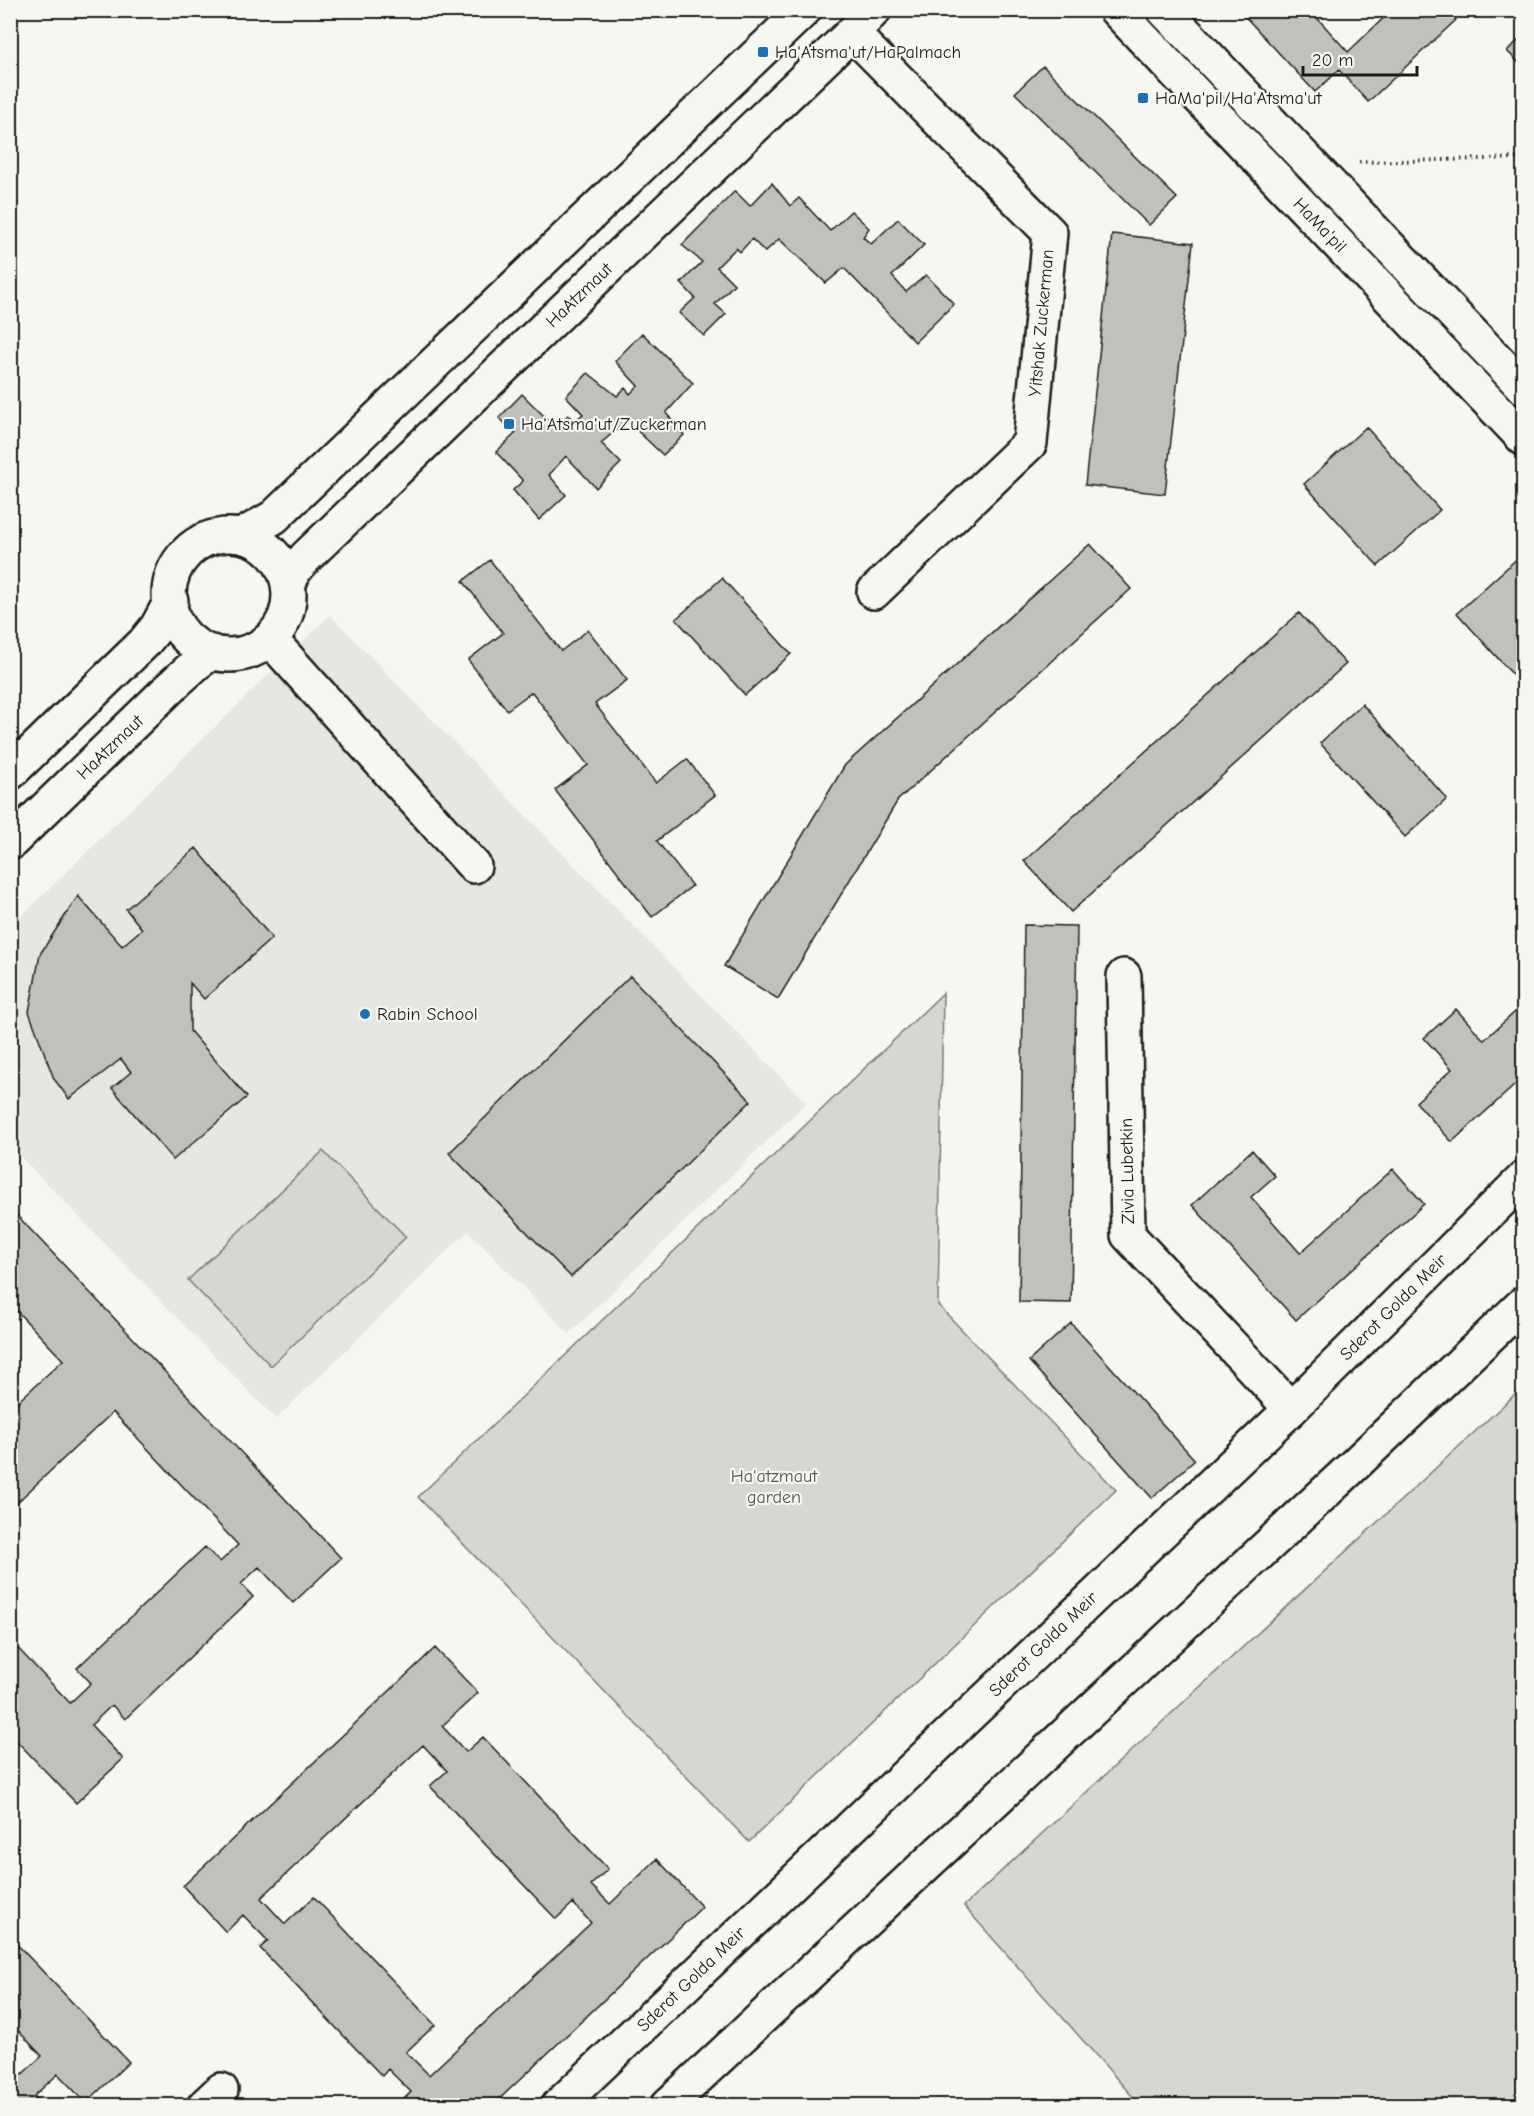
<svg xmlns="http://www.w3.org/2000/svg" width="1534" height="2116" font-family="'Comic Neue',sans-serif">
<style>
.built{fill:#e6e6e2}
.green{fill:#d6d6d2;stroke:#797977;stroke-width:1.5}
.building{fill:#c0c0bd;stroke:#1c1c1c;stroke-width:1.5;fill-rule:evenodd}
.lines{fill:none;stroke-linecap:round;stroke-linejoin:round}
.minor-casing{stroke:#1c1c1c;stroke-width:38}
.major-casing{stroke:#1c1c1c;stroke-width:38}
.path{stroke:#1c1c1c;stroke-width:4;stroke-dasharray:1.5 4.5;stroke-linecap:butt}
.minor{stroke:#f6f6f2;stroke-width:33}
.major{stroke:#f6f6f2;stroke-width:33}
.poi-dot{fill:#1f6fb2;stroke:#f6f6f2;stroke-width:2}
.labels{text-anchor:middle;stroke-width:4.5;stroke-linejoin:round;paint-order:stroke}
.poi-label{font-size:18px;fill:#1c1c1c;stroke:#f6f6f2;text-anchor:start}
.street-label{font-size:18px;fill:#1c1c1c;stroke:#f6f6f2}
.park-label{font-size:18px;fill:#545453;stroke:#f6f6f2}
</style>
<rect width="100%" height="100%" fill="#f6f6f2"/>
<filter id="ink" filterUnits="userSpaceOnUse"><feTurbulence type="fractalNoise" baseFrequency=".0167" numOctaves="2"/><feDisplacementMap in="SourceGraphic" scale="12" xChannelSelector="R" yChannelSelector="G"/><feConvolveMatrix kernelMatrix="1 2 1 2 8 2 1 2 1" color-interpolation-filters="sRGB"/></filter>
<g filter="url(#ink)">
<!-- built -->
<path class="built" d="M330 615 806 1103 569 1334 468 1231 276 1419 11 1147V926Z"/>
<!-- green -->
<path class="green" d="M943 993 938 1305 1116 1490 749 1842 418 1497Z
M323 1151 406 1237 271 1366 188 1280Z
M1523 1387V2105H1140L964 1906Z"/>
<!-- building -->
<path class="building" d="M1239 10H1310L1348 52 1392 10H1447L1456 20 1368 102 1339 70 1315 92Z
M1524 35V68L1507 51Z
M1043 66 1177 198 1149 225 1015 93Z
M772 183 790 206 799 198 830 231 851 211 869 228 863 237 871 244 898 219 924 245 892 276 906 292 926 275 954 304 915 342 844 268 826 283 779 239 765 252 752 239 740 252 736 248 717 267 734 284 715 304 726 314 704 336 679 313 695 298 681 283 702 262 682 245 735 191 750 206Z
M1112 234 1193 243 1165 494 1085 485Z
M642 333 693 383 666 413 684 435 663 455 627 421 601 443 621 463 596 488 566 456 549 475 566 495 539 520 513 490 523 481 496 452 516 433 499 418 522 394 555 427 568 415 575 421 583 414 566 396 588 373 617 396 625 388 630 394 638 386 615 361Z
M1366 427 1440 510 1378 566 1304 484Z
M1090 544 1131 589 898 800 778 999 724 966 845 765Z
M1520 556 1524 559V687L1457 613Z
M490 560 561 651 588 630 627 680 595 704 656 783 687 759 715 795 657 841 692 886 652 917 555 790 588 765 532 692 507 710 468 660 503 633 463 581Z
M722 578 791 654 745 695 676 619Z
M1299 613 1346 664 1071 912 1024 861Z
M1362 704 1447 799 1405 837 1320 743Z
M196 848 272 938 204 999 190 983V1031L247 1097 173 1160 112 1088 131 1072 121 1059 69 1099 54 1079 29 1012 40 954 78 896 122 946 142 929 126 909Z
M1024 925 1077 926 1071 1303 1019 1302Z
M630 976 751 1101 571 1277 449 1153Z
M1524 1004V1077L1452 1142 1416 1102 1452 1069 1424 1038 1456 1009 1484 1040Z
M1252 1150 1275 1176 1251 1197 1300 1253 1393 1169 1424 1204 1296 1320 1192 1205Z
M10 1208 341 1558 293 1603 259 1567 241 1584 253 1597 125 1719 112 1705 91 1725 123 1759 76 1803 10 1734V1640L70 1703 91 1683 77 1668 205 1547 220 1562 238 1545 113 1412 10 1509V1409L63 1360 10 1304Z
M1071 1323 1195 1460 1152 1498 1029 1361Z
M435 1648 478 1693 442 1726 466 1752 483 1737 608 1869 591 1885 610 1904 657 1859 702 1907 492 2106H397L411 2092 388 2069 382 2076 260 1948 268 1941 243 1915 226 1932 183 1886ZM423 1745 447 1771 430 1786 556 1919 573 1903 591 1923 429 2075 406 2052 435 2025 314 1897 285 1924 261 1898Z
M10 1937 129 2062 86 2103 58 2074 34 2096 44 2106H10V2070L18 2078 42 2056 10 2022Z"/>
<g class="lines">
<defs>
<path id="minor" d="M1116 10 1524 439
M1164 10 1524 388
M852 33 1050 233 1030 443 874 592
M169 595a60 60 0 1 1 120 0a60 60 0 1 1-120 0Z
M241 536 274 517 804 10
M289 584 294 571 306 557 852 33 874 10
M270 639 474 866
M10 773 144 643 157 627 171 601
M10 843 177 681 197 663 212 652
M1124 976 1128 1235 1291 1409
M204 2106 221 2090"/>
<path id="major" d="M558 2106 1291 1409 1524 1178
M667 2106 1348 1471 1524 1303"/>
</defs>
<!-- minor casing -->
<use href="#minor" class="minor-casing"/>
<!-- major casing -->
<use href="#major" class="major-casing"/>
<!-- path -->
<path class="path" d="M1359 162 1524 158"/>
<!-- minor -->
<use href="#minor" class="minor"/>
<!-- major -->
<use href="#major" class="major"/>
</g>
</g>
<!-- markers -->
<g class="poi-dot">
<rect x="757" y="46" width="12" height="12" rx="3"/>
<rect x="1137" y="92" width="12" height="12" rx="3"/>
<rect x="503" y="418" width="12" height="12" rx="3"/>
<circle cx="365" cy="1014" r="6"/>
</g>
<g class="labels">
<!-- poi labels -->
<g class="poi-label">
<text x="775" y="58">Ha'Atsma'ut/HaPalmach</text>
<text x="1155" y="104">HaMa'pil/Ha'Atsma'ut</text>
<text x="521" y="430">Ha'Atsma'ut/Zuckerman</text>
<text x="377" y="1020">Rabin School</text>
</g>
<!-- street labels -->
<g class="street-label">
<text transform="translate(1320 225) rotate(46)" y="6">HaMa'pil</text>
<text transform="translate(579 295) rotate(-44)" y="6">HaAtzmaut</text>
<text transform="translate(1041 323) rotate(-85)" y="6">Yitshak Zuckerman</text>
<text transform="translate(110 747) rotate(-44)" y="6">HaAtzmaut</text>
<text transform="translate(1127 1171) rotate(-91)" y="6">Zivia Lubetkin</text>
<text transform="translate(1393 1307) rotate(-45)" y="6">Sderot Golda Meir</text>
<text transform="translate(1043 1644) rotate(-44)" y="6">Sderot Golda Meir</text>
<text transform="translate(691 1979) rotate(-44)" y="6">Sderot Golda Meir</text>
</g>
<!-- park labels -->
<g class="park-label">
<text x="774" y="1482">Ha'atzmaut<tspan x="774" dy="21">garden</tspan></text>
</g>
</g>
<!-- margin -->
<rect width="1534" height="2116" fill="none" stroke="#f6f6f2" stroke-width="36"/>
<rect x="18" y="18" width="1498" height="2080" fill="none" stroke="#1c1c1c" stroke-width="2" filter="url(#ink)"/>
<!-- scale -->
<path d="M1303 66v9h114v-9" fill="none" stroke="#1c1c1c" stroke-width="3"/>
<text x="1312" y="66" font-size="18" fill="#1c1c1c" stroke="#f6f6f2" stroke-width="4.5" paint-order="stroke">20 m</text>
</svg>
